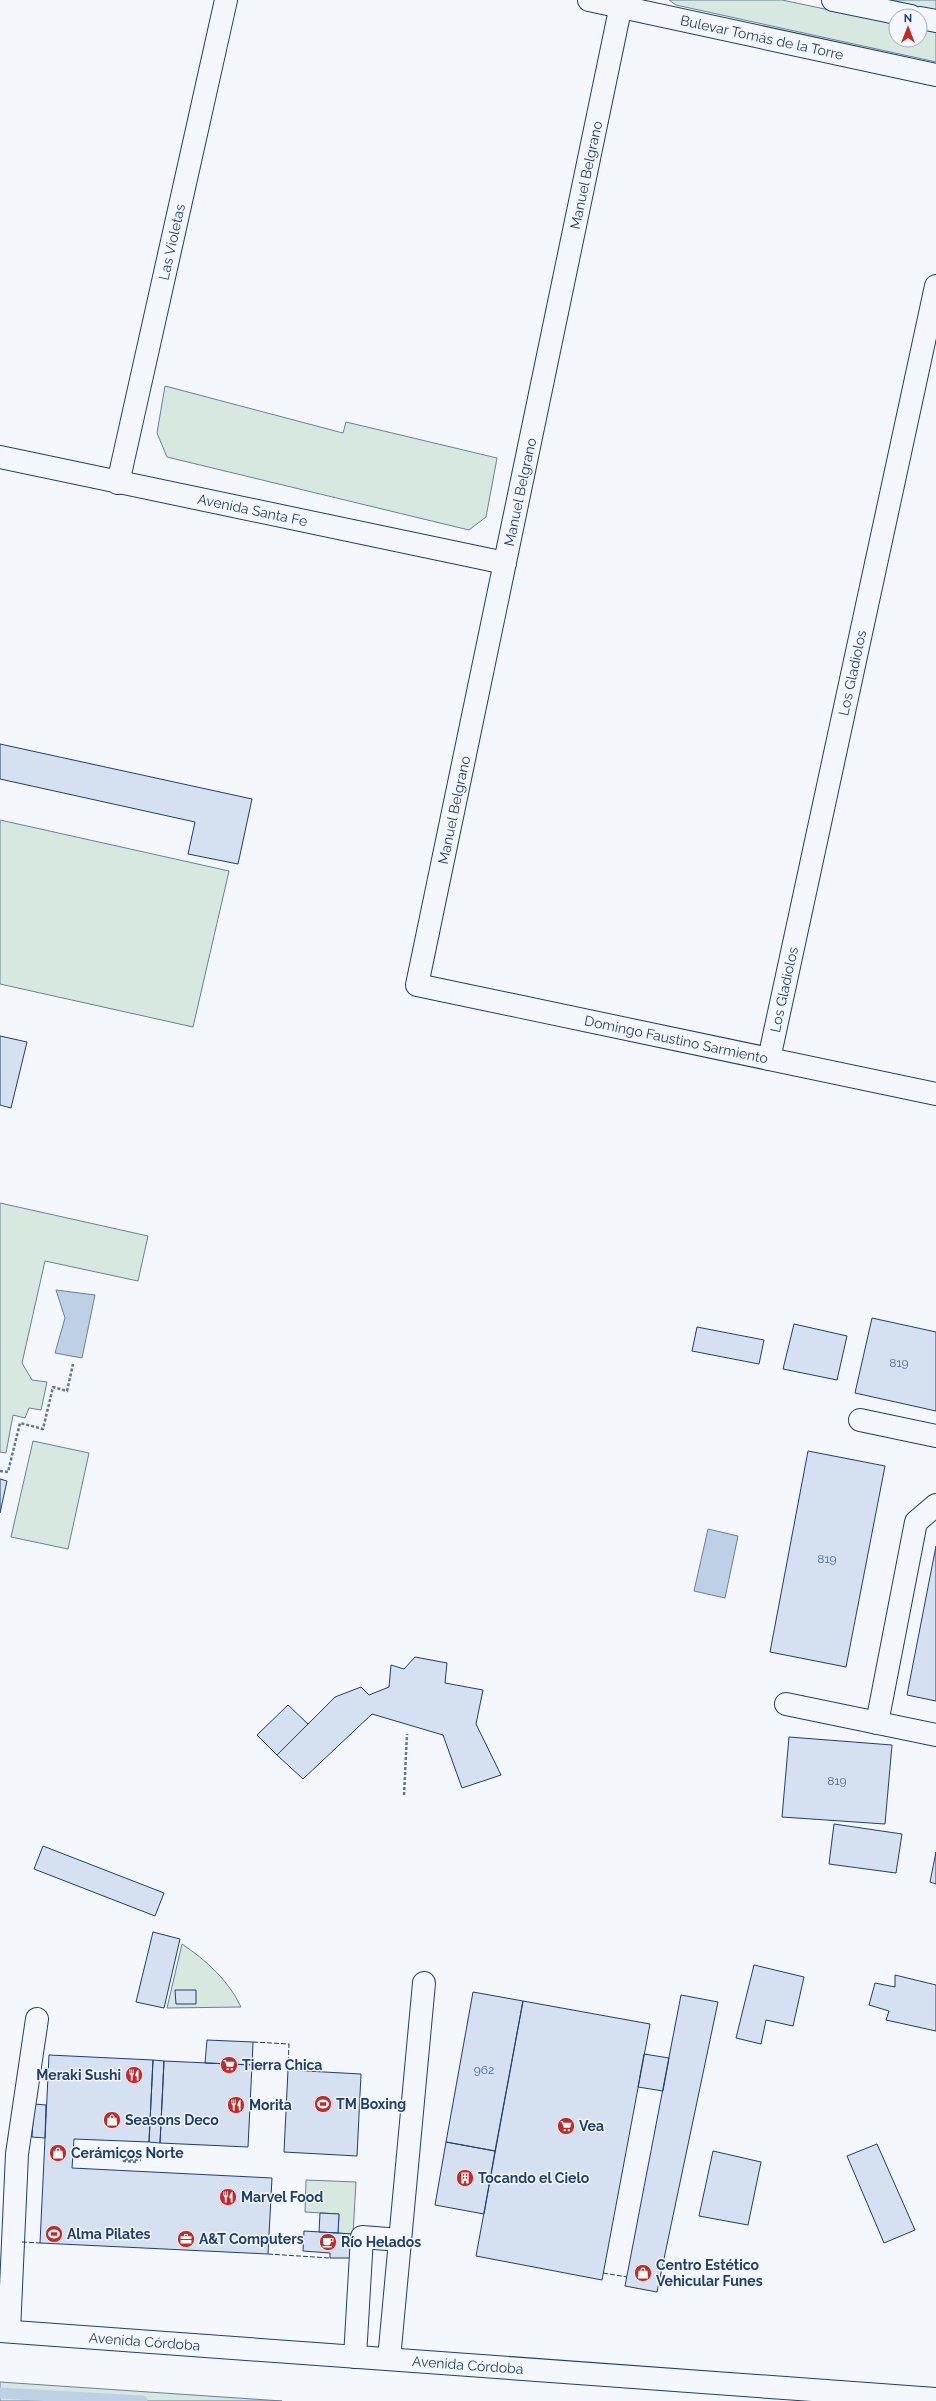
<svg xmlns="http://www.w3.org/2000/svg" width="936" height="2401" font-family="Raleway,sans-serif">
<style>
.green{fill:#d7e8df;stroke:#687fa3}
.water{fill:#bed0e5;stroke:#687fa3}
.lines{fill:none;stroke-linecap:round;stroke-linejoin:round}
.stream{stroke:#bed0e5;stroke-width:11}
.building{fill:#d5e0f0;stroke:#1d3f73}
.minor-casing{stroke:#1d3f73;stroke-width:24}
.major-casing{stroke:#1d3f73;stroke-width:24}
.path{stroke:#5e769c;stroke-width:2.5;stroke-dasharray:3 2;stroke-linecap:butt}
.minor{stroke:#f4f7fb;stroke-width:22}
.major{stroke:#f4f7fb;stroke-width:22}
.fence{stroke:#1d3f73;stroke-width:1;stroke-dasharray:5 2;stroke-linecap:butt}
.labels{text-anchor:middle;stroke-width:3;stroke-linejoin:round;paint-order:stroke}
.number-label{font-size:12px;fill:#4b6792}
.street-label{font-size:14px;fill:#1d3f73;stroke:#f4f7fb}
.poi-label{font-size:14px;font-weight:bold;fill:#1d3f73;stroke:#f4f7fb;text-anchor:start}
</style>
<rect width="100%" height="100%" fill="#f4f7fb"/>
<!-- green -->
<path class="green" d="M669 0H782L896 24V40H920V29L936 32V62L676 5Z
M833 0H936V21Z
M165 386 343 433 346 422 497 458 486 517 469 530 167 457 157 433Z
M0 820 229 871 193 1027 0 984Z
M0 1203 148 1236 138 1281 45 1261 22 1363 32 1380 47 1382 41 1410 29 1408 25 1418 13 1415 6 1453 0 1452Z
M33 1441 89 1453 68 1549 11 1537Z
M182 1944C206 1960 229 1981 241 2007L167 2008Z
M306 2180 356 2182 353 2234 338 2233 339 2214 305 2212Z
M0 2382 282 2401H0Z"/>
<!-- water -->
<path class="water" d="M56 1290 95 1295 82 1358 55 1353 65 1318Z
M708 1529 738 1536 725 1598 694 1591Z"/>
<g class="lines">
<!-- stream -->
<path class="stream" d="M0 2393 142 2401"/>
</g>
<!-- building -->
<path class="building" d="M0 744 252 799 238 864 188 854 195 822 0 779Z
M0 1036 27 1042 11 1108 0 1105Z
M872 1318 936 1332V1411L855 1393Z
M794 1324 847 1336 837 1380 783 1369Z
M697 1327 764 1340 759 1364 692 1351Z
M808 1451 885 1466 846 1667 770 1652Z
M0 1479 7 1481 0 1513Z
M936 1546V1701L907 1695Z
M415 1657 447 1663 445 1683 483 1690 476 1724 501 1775 462 1788 443 1735 372 1714 303 1779 277 1755 335 1697 361 1687 369 1695 389 1687 391 1665 404 1669Z
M288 1705 308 1724 277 1755 257 1735Z
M789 1737 892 1745 885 1824 782 1817Z
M834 1824 902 1834 896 1873 829 1864Z
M43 1846 164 1893 155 1916 34 1869Z
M936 1852V1884L930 1882Z
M153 1932 180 1939 164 2008 136 2002Z
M754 1965 804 1977 793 2026 766 2020 761 2044 736 2038Z
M895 1975 936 1985V2031L886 2020 889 2011 869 2005 875 1983 895 1987Z
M175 1990H196V2004H176Z
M473 1992 523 2001 495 2151 446 2142Z
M681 1995 718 2002 657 2292 625 2286Z
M523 2001 650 2024 602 2280 476 2256Z
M207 2040 253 2042 252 2065 205 2063Z
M644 2054 669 2058 663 2091 638 2087Z
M49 2055 153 2060 149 2142 74 2139 72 2168 272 2178 268 2254 40 2243Z
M153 2060 164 2061 160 2143 149 2142Z
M164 2061 252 2065 248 2147 160 2143Z
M288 2070 361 2074 357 2156 284 2152Z
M34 2104 46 2105 45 2138 32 2137Z
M446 2142 495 2151 484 2214 435 2205Z
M877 2144 915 2230 884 2243 847 2156Z
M713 2151 761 2162 748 2225 699 2216Z
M320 2213 339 2214 338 2233 319 2232Z
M304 2231 353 2234 352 2258H330V2253L303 2251Z"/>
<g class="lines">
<defs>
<g id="minor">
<path id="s1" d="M589 0 936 75"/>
<path id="s2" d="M622 0 417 985 936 1094"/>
<path d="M833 0 911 16"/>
<path d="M920 18 936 21"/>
<path id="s3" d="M0 457 505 563"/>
<path id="s4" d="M118 483 226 0"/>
<path id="s5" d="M769 1059 936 286"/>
<path d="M860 1420 936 1436"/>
<path d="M786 1704 936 1735"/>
<path d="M877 1723 916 1522 936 1505"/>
<path d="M9 2331 17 2154 37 2019"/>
<path d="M355 2357 362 2237 400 2240"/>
<path d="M389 2359 424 1983"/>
</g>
<g id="major">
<path id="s6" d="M0 2331 936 2399"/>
</g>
</defs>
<!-- minor casing -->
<use href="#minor" class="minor-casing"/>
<!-- major casing -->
<use href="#major" class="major-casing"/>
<!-- path -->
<path class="path" d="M0 1471 8 1472 20 1423 43 1429 53 1387 67 1391 73 1364
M404 1795 407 1734
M136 2162 124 2161V2159L141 2160"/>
<!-- minor -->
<use href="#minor" class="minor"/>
<!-- major -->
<use href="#major" class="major"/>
<!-- fence -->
<path class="fence" d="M253 2042 289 2044 288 2070
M22 2242 40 2243
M268 2254 330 2258
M603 2273 627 2277"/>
</g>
<!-- icons -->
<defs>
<symbol id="supermarket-disc" viewBox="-11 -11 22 22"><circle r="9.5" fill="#c62828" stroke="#f4f7fb"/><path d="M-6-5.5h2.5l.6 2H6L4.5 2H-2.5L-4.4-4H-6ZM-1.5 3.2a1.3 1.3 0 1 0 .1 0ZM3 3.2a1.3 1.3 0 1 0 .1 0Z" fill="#fff"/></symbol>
<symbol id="restaurant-disc" viewBox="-11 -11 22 22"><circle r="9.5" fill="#c62828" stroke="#f4f7fb"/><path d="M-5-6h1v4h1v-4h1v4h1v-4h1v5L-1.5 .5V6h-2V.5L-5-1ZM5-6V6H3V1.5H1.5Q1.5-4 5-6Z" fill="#fff"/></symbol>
<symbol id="stadium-disc" viewBox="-11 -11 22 22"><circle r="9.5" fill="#c62828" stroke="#f4f7fb"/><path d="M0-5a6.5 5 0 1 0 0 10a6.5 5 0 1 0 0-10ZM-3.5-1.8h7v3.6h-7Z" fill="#fff"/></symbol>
<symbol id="shop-disc" viewBox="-11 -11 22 22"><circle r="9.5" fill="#c62828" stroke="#f4f7fb"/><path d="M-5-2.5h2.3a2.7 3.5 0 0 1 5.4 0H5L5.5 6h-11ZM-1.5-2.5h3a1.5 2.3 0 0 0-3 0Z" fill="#fff"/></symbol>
<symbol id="building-disc" viewBox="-11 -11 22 22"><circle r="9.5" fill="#c62828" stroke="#f4f7fb"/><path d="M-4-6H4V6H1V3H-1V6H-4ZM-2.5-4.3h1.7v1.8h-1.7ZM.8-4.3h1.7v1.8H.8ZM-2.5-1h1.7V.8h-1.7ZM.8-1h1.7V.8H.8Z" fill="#fff"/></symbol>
<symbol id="office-disc" viewBox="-11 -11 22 22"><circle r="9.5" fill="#c62828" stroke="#f4f7fb"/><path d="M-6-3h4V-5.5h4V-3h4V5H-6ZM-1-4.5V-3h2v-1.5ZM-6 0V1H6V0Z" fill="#fff"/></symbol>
<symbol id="cafe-disc" viewBox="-11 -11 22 22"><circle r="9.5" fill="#c62828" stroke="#f4f7fb"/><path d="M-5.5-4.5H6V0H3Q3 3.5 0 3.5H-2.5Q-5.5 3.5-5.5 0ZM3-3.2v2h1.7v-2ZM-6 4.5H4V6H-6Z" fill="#fff"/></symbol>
</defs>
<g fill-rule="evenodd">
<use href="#supermarket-disc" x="219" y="2055" width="20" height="20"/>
<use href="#restaurant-disc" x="124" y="2065" width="20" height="20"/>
<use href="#stadium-disc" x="313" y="2094" width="20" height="20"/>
<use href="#restaurant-disc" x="226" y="2095" width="20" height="20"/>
<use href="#shop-disc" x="102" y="2110" width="20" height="20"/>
<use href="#supermarket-disc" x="556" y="2116" width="20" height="20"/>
<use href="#shop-disc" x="48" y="2143" width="20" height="20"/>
<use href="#building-disc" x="455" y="2168" width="20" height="20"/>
<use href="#restaurant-disc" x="218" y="2187" width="20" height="20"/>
<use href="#stadium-disc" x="44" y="2224" width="20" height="20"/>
<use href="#office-disc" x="176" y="2229" width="20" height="20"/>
<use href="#cafe-disc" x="318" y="2232" width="20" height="20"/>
<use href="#shop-disc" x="633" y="2263" width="20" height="20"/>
</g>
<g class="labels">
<!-- number labels -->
<g class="number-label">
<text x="899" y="1367">819</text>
<text x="827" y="1563">819</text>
<text x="837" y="1785">819</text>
<text x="484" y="2074">962</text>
</g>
<!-- street labels -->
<g class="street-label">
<text dy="5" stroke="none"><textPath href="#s1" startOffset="177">Bulevar Tomás de la Torre</textPath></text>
<text transform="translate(586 175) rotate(-78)" y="5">Manuel Belgrano</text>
<text dy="5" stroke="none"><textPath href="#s4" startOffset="247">Las Violetas</textPath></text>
<text transform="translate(520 492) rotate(-78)" y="5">Manuel Belgrano</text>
<text dy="5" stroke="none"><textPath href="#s3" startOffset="258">Avenida Santa Fe</textPath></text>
<text dy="5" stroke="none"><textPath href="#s5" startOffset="395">Los Gladiolos</textPath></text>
<text transform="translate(454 810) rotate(-78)" y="5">Manuel Belgrano</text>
<text dy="5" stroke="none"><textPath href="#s5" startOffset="71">Los Gladiolos</textPath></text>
<text dy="5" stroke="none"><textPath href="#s2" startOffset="1271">Domingo Faustino Sarmiento</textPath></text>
<text dy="5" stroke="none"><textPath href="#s6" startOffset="145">Avenida Córdoba</textPath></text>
<text dy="5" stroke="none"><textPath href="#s6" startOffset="469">Avenida Córdoba</textPath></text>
</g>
<!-- poi labels -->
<g class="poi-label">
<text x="242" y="2070">Tierra Chica</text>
<text x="121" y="2080" text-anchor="end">Meraki Sushi</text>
<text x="336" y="2109">TM Boxing</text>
<text x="249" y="2110">Morita</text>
<text x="125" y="2125">Seasons Deco</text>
<text x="579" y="2131">Vea</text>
<text x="71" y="2158">Cerámicos Norte</text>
<text x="478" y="2183">Tocando el Cielo</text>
<text x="241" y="2202">Marvel Food</text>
<text x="67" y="2239">Alma Pilates</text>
<text x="199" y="2244">A&amp;T Computers</text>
<text x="341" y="2247">Río Helados</text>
<text x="656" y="2270">Centro Estético<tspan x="656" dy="16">Vehicular Funes</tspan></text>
</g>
</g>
<!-- north arrow -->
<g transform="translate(908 28)"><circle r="19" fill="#f4f7fb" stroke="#9eadc5"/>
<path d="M0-3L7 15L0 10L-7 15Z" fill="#c62828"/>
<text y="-6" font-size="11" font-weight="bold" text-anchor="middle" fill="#1d3f73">N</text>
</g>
</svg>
